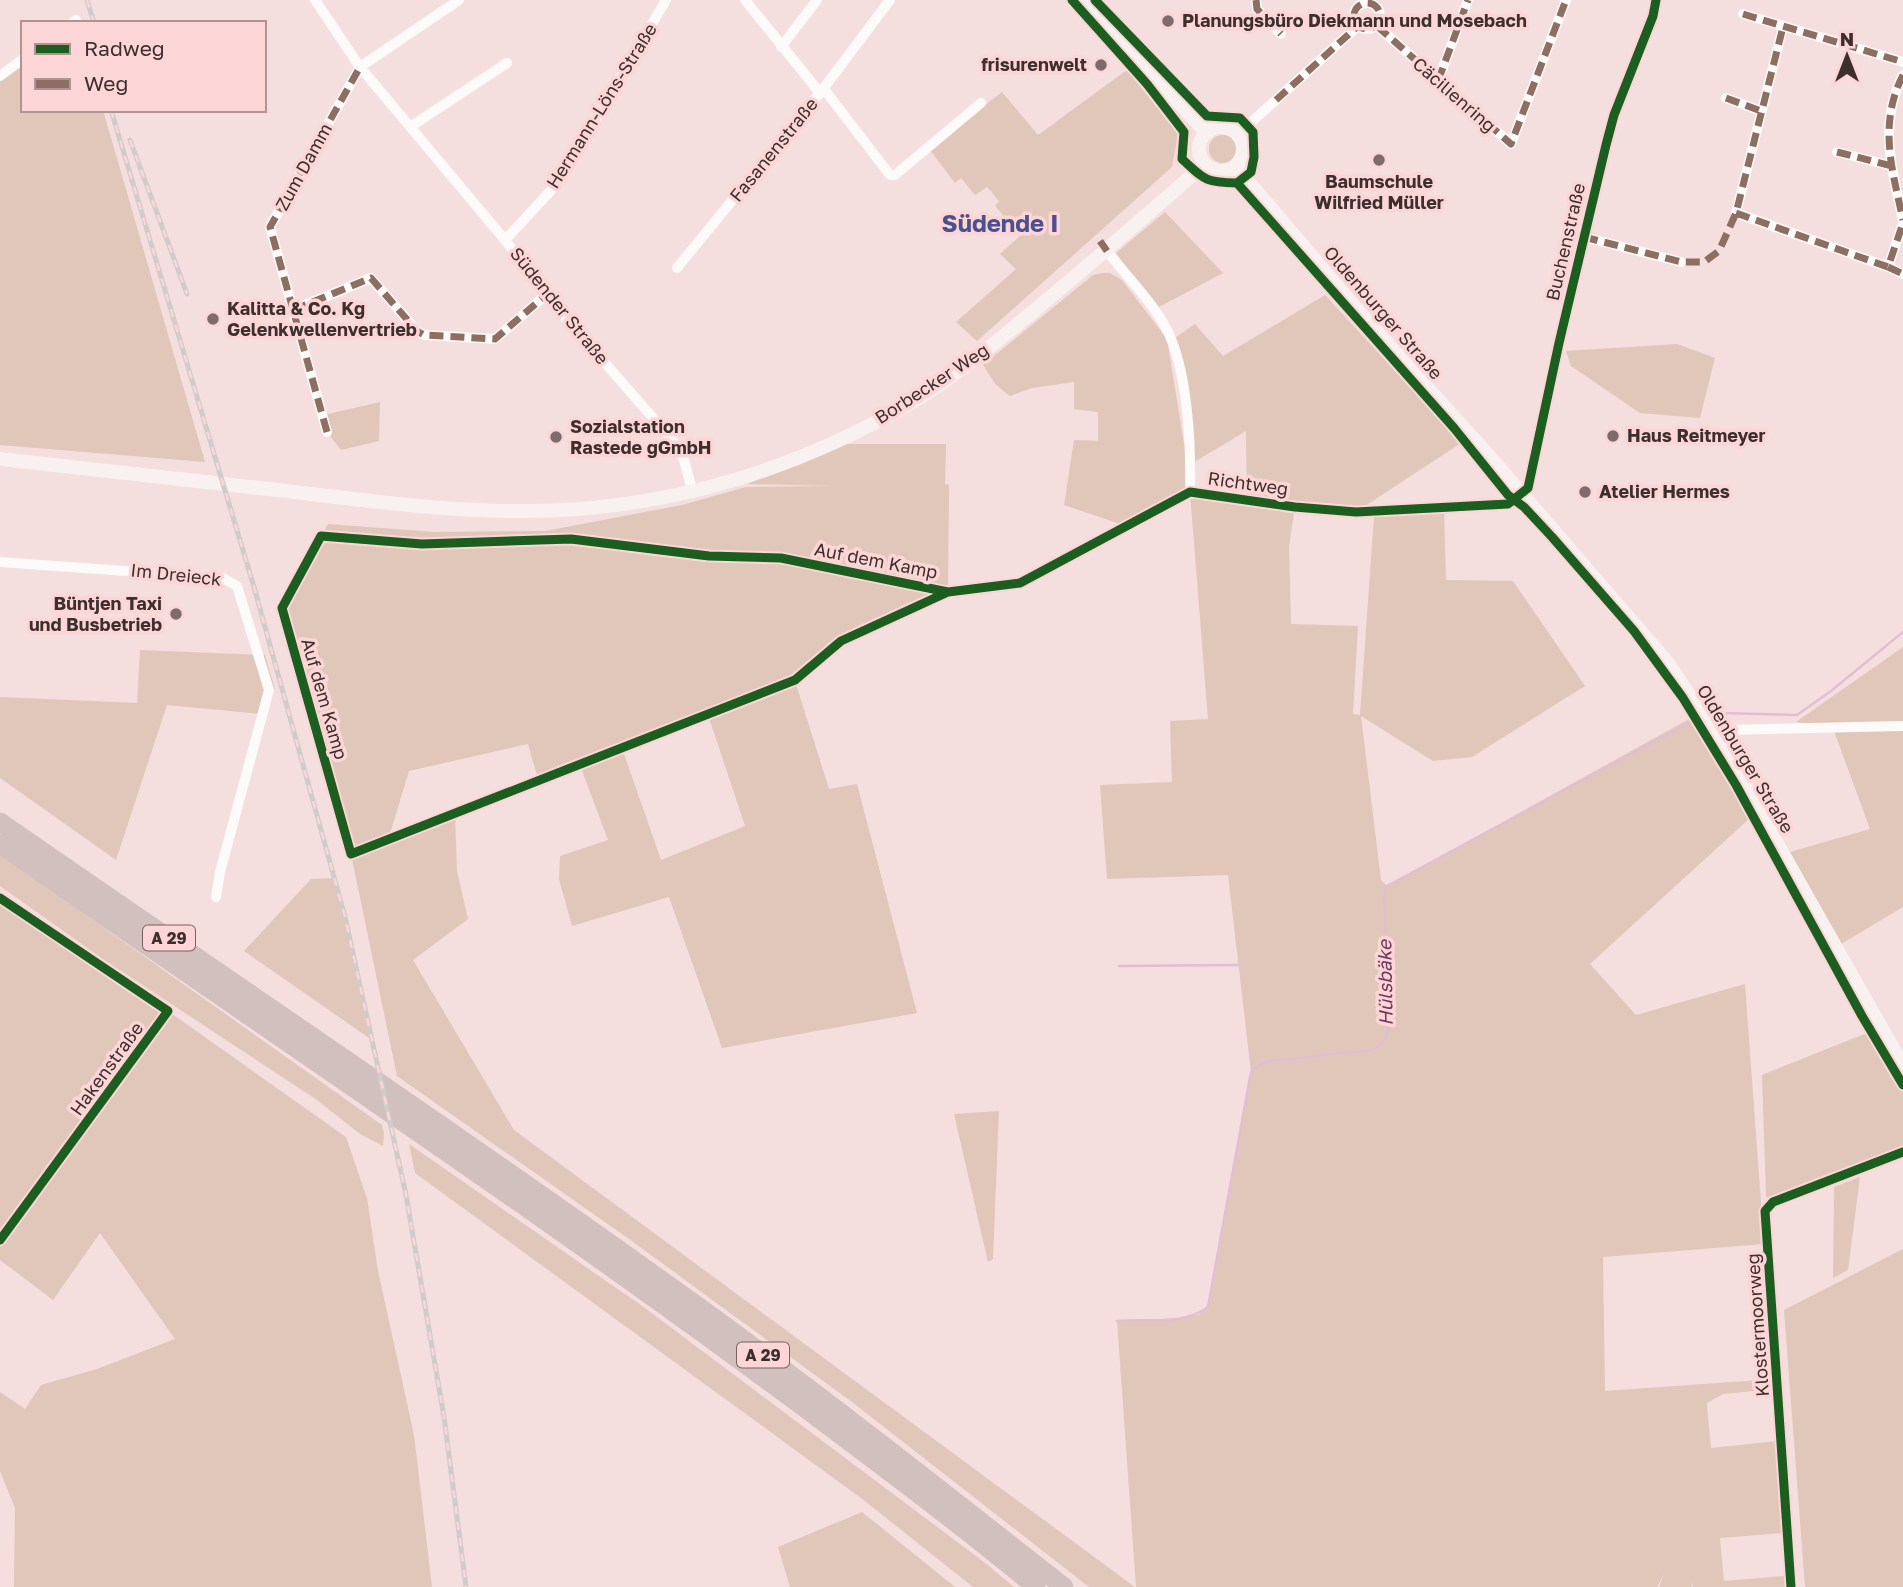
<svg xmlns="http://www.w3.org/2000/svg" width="1903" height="1587" font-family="'Golos Text',sans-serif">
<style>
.green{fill:#e1c6ba;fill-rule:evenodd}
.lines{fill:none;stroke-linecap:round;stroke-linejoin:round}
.stream{stroke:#e3bed2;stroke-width:2.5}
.street{stroke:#fdfafa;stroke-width:10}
.secondary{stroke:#f8f1ef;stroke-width:14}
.highway{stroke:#d1c0bd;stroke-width:19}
.rail-casing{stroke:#d2cbcb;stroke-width:5}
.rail{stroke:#fcd6d6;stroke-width:2.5;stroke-dasharray:8;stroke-linecap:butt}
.quiet{stroke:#8d6e63;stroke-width:7;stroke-dasharray:14 7;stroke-linecap:butt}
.cycleway-casing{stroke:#fcd6d6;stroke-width:13}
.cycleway{stroke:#1b5e20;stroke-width:9}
.poi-dot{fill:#7e6c6c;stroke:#fcd6d6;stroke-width:2.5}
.labels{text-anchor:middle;stroke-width:7;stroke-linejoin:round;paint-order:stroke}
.shield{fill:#fcd6d6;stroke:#776161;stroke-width:2}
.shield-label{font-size:16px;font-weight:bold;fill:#3e2f2f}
.poi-label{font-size:18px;font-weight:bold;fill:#3e2f2f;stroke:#fcd6d6;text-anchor:start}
.street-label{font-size:18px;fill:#3e2f2f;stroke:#fcd6d6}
.water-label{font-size:19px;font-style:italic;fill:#6e385e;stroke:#fcd6d6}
.district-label{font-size:24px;font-weight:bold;fill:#4d508e;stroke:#fcd6d6}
</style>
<rect width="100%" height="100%" fill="#f4dede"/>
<!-- green -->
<path class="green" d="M23 60V110H103L205 462 0 445V77Z
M1127 70 1178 134 1172 167 977 341 956 322 1016 269 1000 254 1021 235 995 206 999 201 987 187 975 195 961 178 955 183 929 149 1002 92 1038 135Z
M1209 149a14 14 0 1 1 28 0a14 14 0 1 1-28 0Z
M1165 212 1223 273 1157 308 1116 253Z
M1102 273H1110L1122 280 1167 339 1184 444 1190 445 1172 340 1195 324 1223 356 1325 295 1461 443 1356 512 1295 507 1289 546 1291 624 1358 626 1353 714 1360 715 1374 516 1444 511 1446 580 1513 581 1585 686 1472 757 1433 761 1361 716 1381 880 1387 886 1691 718 1750 818 1590 964 1636 1015 1745 984 1764 1244 1603 1257 1605 1391 1774 1379V1389L1723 1394 1707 1403V1406L1711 1448 1777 1441 1783 1533 1720 1538 1724 1581 1784 1576 1786 1587H1693L1691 1582 1692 1587H1659L1664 1574 1657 1587H1136L1117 1321 1184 1318 1199 1315 1210 1303 1251 1072 1228 875 1107 879 1100 785 1172 782 1170 721 1208 719 1190 493 1126 526 1064 505 1074 440 1098 441V412L1074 409V382L1032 388 1010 396 996 385 983 365 1093 275ZM1246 431 1247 500 1190 492 1191 464Z
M1677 344 1715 358 1700 418 1640 413 1571 366 1566 351Z
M380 402 379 441 341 450 327 432 324 415Z
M847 444H946L945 484 949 485 948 592 841 641 795 681 829 789 857 784 917 1013 722 1048 669 897 572 926 559 879 560 856 608 840 580 765 622 748 661 860 745 826 709 718 782 685 706 712 538 779 528 744 409 771 388 840 455 815 457 871 468 919 413 960 514 1130 1135 1587H1089L852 1402 629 1239 397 1076 351 854 278 613 328 524 435 532 545 531 682 505 746 487 833 486 747 484Z
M1903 647V907L1841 944 1790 852 1870 829 1833 728 1796 722Z
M140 650 265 655 275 689 269 690 261 714 167 705 116 860 0 778V697L137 703Z
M0 854 382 1125 384 1133 383 1146 360 1134 317 1100 100 957 0 886Z
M335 878 372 1040 244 951 311 879Z
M0 898 168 1011 346 1137 367 1198 378 1271 414 1435 432 1587H14L15 1508 0 1471V1392L25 1409 41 1385 97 1369 175 1339 100 1233 53 1300 0 1260Z
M1867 1033 1903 1092V1148L1772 1200 1766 1196 1762 1075Z
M999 1111 993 1259 988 1262 954 1114Z
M409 1144 645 1308 984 1562 1014 1587H973L861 1498 415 1173Z
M1860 1177 1848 1270 1833 1278 1834 1187Z
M1903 1249V1587H1805L1784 1310Z
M862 1512 955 1587H790L778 1547Z"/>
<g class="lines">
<!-- stream -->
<path class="stream" d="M1716 713 1797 715 1831 691 1903 632
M1119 966 1238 965
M1117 1321C1147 1318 1184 1326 1208 1307L1251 1072 1261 1064 1271 1061 1371 1050C1383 1046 1386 1040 1388 1028L1384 893 1387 886 1693 721"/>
<!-- street -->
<path class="street" d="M315 0 360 67 505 240 566 318 673 441 684 460 693 493
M1256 0 1257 9 1281 34
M1354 16a13 13 0 1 1 26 0a13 13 0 1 1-26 0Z
M1743 14 1903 62
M72 23 76 20
M1377 26 1511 144 1566 0
M1783 27 1736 213 1888 267 1903 223
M781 47 817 0
M1903 75C1878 124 1892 169 1903 220
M0 76 23 59
M1438 81 1468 0
M824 89 890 175H895L981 103
M820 93 890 0
M1726 98 1761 111
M410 127 507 63
M1237 135 1358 26
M1837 152 1892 166
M1584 237 1681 262
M505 240 557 184 666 0
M1107 251C1126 276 1151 300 1166 328 1188 369 1191 445 1190 492
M1888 267 1903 274
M677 268 820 93 745 0
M293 310 371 278 417 331 424 335 495 339 547 294
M327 432 270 227 360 67 459 0
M0 562 223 578 237 586 269 690 220 872 216 897
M948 592 781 558 709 556 571 539 422 544 321 536 282 608 351 854 795 680 841 641 948 592 1020 583 1190 492 1295 507 1356 512 1508 504 1528 488 1559 343 1606 145 1614 115 1653 16 1656 0
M1715 734 1724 730 1903 726
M0 898 168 1011 0 1240
M1791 1587 1765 1211 1773 1202 1903 1152"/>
<!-- secondary -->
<path class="secondary" d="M1083 0 1207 133
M1199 149a22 22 0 1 1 44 0a22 22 0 1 1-44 0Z
M1235 166 1361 314 1490 457 1668 663 1715 734 1903 1066
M0 459C98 470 197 481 295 492 369 501 444 511 518 511 659 512 793 472 914 401 957 375 996 342 1035 310 1093 262 1149 213 1205 164"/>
<!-- highway -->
<path class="highway" d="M0 822C238 987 479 1148 714 1318 833 1405 948 1496 1064 1587
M0 844C267 1030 537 1209 798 1403 878 1463 959 1523 1036 1587"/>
<defs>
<path id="rail" d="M87 0 94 23
M111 110 254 587 345 917 406 1195 444 1417 466 1587
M130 140 187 294"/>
</defs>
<!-- rail casing -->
<use href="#rail" class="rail-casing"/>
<!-- rail -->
<use href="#rail" class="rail"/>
<!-- quiet -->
<path class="quiet" d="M1256 0 1257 9 1281 34
M1354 16a13 13 0 1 1 26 0a13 13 0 1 1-26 0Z
M1743 14 1903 62
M1377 26 1511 144 1566 0
M1903 75C1878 124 1892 169 1903 220
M1438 81 1468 0
M1726 98 1761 111
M1276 100 1358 26
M1837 152 1892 166
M1736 213 1888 267 1903 223
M1584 237 1681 262H1704L1719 251 1736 213 1783 27
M1100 241 1107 251
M1888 267 1903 274
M293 310 371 278 417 331 424 335 495 339 547 294
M327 432 270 227 360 67"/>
<defs>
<path id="cycleway" d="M1072 0 1147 84 1184 132 1182 159C1205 180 1204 182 1237 183L1251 172 1254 157 1253 132 1240 118 1207 116 1095 0
M1237 183 1454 428 1508 495 1524 507 1552 537 1634 631 1683 698 1736 785 1862 1016 1903 1085
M948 592 781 558 709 556 571 539 422 544 321 536 282 608 351 854 795 680 841 641 948 592 1020 583 1190 492 1295 507 1356 512 1508 504 1528 488 1559 343 1606 145 1614 115 1653 16 1656 0
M0 898 168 1011 0 1240
M1791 1587 1765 1211 1773 1202 1903 1152"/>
</defs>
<!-- cycleway casing -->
<use href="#cycleway" class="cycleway-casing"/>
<!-- cycleway -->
<use href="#cycleway" class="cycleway"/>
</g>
<!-- markers -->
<g class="poi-dot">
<circle cx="1168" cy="21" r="7"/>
<circle cx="1101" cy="65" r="7"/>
<circle cx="1379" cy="160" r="7"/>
<circle cx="213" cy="319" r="7"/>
<circle cx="1613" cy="436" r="7"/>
<circle cx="556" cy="437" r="7"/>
<circle cx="1585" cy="492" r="7"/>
<circle cx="176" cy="614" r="7"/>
</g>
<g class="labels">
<!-- shield labels -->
<g class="shield">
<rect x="143" y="925.5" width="52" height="25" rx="5"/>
<rect x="737" y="1342.5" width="52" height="25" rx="5"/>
</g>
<g class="shield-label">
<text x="169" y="944">A 29</text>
<text x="763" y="1361">A 29</text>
</g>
<!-- poi labels -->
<g class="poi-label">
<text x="1182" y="27">Planungsbüro Diekmann und Mosebach</text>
<text x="1087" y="71" text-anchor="end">frisurenwelt</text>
<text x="1379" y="188" text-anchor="middle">Baumschule<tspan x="1379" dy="21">Wilfried Müller</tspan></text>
<text x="227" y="315">Kalitta &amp; Co. Kg<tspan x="227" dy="21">Gelenkwellenvertrieb</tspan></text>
<text x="570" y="433">Sozialstation<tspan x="570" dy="21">Rastede gGmbH</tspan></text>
<text x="1627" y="442">Haus Reitmeyer</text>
<text x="1599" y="498">Atelier Hermes</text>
<text x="162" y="610" text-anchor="end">Büntjen Taxi<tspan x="162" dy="21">und Busbetrieb</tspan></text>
</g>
<!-- street labels -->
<g class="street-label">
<text transform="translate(1454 95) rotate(41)" y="6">Cäcilienring</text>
<text transform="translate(602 106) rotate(-58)" y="6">Hermann-Löns-Straße</text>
<text transform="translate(774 150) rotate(-51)" y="6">Fasanenstraße</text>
<text transform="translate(304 167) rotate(-61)" y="6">Zum Damm</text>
<text transform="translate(1566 242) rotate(-77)" y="6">Buchenstraße</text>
<text transform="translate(559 306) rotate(51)" y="6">Südender Straße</text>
<text transform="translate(1383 313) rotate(49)" y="6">Oldenburger Straße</text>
<text transform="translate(932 384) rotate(-33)" y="6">Borbecker Weg</text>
<text transform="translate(1248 484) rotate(8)" y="6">Richtweg</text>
<text transform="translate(876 561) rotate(11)" y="6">Auf dem Kamp</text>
<text transform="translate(176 575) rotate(6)" y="6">Im Dreieck</text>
<text transform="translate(324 699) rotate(74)" y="6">Auf dem Kamp</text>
<text transform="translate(1745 759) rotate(59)" y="6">Oldenburger Straße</text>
<text transform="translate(107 1069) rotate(-54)" y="6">Hakenstraße</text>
<text transform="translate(1758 1325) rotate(-94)" y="6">Klostermoorweg</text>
</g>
<!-- water labels -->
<g class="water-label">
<text transform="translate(1385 983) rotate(-91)" y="7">Hülsbäke</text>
</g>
<!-- district labels -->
<g class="district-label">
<text x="1000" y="232">Südende I</text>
</g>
</g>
<!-- legend -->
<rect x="21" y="21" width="245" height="91" fill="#fcd6d6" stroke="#b09393" stroke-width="2"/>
<rect x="35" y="44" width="35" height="10" fill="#1b5e20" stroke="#b09393" stroke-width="2"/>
<text x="84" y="56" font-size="21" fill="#3e2f2f">Radweg</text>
<rect x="35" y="79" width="35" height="10" fill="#8d6e63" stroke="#b09393" stroke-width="2"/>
<text x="84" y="91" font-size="21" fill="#3e2f2f">Weg</text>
<!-- north arrow -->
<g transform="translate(1847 56)" stroke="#fcd6d6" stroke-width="5" paint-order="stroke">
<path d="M0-5L12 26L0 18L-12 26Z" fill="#3e2f2f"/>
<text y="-10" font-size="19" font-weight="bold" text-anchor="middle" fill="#3e2f2f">N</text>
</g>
</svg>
